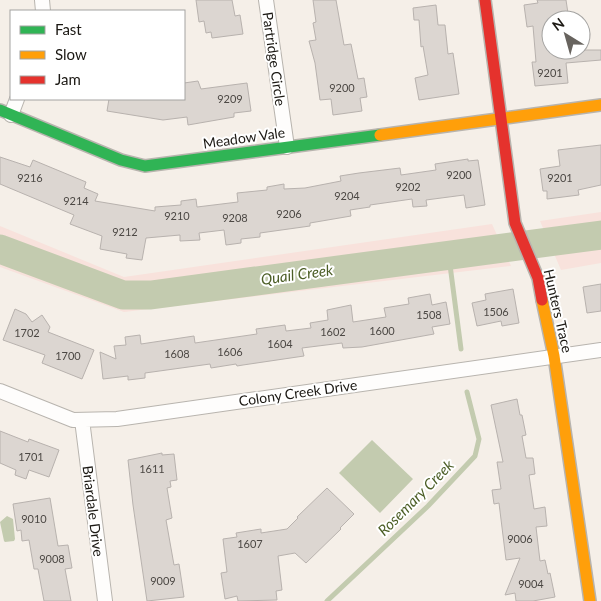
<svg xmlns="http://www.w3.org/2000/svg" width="601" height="601" font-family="Lato,sans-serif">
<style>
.green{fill:#f8e2dc}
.water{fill:#c3cbaf}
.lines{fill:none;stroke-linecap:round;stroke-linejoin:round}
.stream{stroke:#c3cbaf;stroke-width:5}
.river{stroke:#c3cbaf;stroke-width:29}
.building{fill:#dcd6d1;stroke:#b8b2ae}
.street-casing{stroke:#b8b4ae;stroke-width:16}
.fast-casing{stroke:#b8b4ae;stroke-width:14}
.slow-casing{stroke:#b8b4ae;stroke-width:14}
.jam-casing{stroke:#b8b4ae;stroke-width:14}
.street{stroke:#fefdfc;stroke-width:14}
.fast{stroke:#30b455;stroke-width:11}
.slow{stroke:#ff9f0a;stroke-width:11}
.jam{stroke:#e5322d;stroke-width:11}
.labels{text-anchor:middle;stroke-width:4;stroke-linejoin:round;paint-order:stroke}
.number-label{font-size:11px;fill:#4c4844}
.street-label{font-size:14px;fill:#1b1813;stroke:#fff}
.water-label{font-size:15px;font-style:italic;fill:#4c5e26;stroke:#fff}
</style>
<rect width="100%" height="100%" fill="#f5efe8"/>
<!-- green -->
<path class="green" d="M601 212V263L561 270 540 221Z
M492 224 511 266 124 312 0 267V226L124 277Z"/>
<!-- water -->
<path class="water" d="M372 440 413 479 380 513 339 473Z
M7 516 13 519 15 539 14 541 5 542 4 541 0 522Z"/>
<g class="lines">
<!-- stream -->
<path class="stream" d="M455 254 450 265 461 349
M327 601 428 506 475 456 479 439 467 392"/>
<!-- river -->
<path class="river" d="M0 249 123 295H151L601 235"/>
</g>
<!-- building -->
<path class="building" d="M196 0H232L235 16 240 15 243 34 212 38 211 32 206 33 204 21 199 22Z
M313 0H336L344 45 351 44 358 79 364 78 367 97 360 98 362 111 333 115 331 99 320 100 315 63 309 41 316 40 313 23 316 22Z
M537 0H566L569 20H551V50H601V60L566 63 568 83 535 86 532 62H536L533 26 527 27 524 5 538 3Z
M436 5 438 25H445L448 54 453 53 459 94 419 100 415 78 428 75 423 46 421 47 419 20H414L413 8Z
M198 81 201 89 247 83 251 111 234 113V117L188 125 187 117 163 120 107 111 109 99H184V83Z
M601 145V185L578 190 579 195 547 199V191H543L540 169 560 166 558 150Z
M0 157 30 167 33 160 86 182 84 188 98 194 95 201 155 211V207L181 205V201L196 199 197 207 238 202 237 193 267 190V187L284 184V189L305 188 341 181 340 176 359 173 400 168 401 175 436 170 435 164 468 159V161L478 160 485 205 466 208 464 195 426 200 427 206 413 207 412 199 370 205V207L350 210 351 216 310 223V226L260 233V237L241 239V243L226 245 224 230 199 233 200 240 180 241V235L146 238 142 260 126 258 127 254 100 249 102 236 70 224 74 215 0 184Z
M601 284V311L587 313 583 287Z
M513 289 519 323 502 326 501 321 477 326 472 303 486 300 485 294Z
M430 294 432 305 446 302 450 324 432 327 434 334 362 347 343 348 342 343 302 348 304 356 243 365 237 366 236 364 211 368 210 364 145 373V378L128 380V376L103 379 100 352 116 359 114 346 126 345 125 337 140 335 141 344 194 336 195 343 257 334 256 329 285 325 286 331 311 328 310 323 328 320 327 310 351 305 353 322 386 317 384 308 409 304 408 298Z
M15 309 26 314 32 322 42 315 50 327 48 332 94 350 82 379 42 363 45 355 3 340Z
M517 399 520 415H522L526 435 522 436 526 458H533L535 474 529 475 534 509 545 507 547 526 536 527 540 561 545 560 548 574 550 573 555 597 533 601H516L515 593 505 595 520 558 506 560 499 503 494 504 492 490 501 489 497 462H503L491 405Z
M0 431 28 442 29 439 59 450 49 477 29 470 26 479 15 475 16 470 0 463Z
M162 453V455L174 454 177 480 170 481 171 487 167 488 172 518 166 520 174 565 179 564 184 597 147 601 133 505 128 460Z
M327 488 354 514 340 528 341 529 306 563 295 553 278 556 282 590 276 591 277 600 238 601 237 596 225 599 221 573 227 572 223 539 237 537 236 533 261 529V533L287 529 298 518 297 517Z
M50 498 58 546 68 545 72 568 65 569 71 601H44L38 569H34L29 540 22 541 21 530 17 531 13 504Z"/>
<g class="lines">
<defs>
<path id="street" d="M42 0 43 11
M266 0 287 147
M11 115 17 99
M0 391 73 420 117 419 601 350
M82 420 105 601"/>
<path id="fast" d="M0 110 121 160 145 166 380 135"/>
<path id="slow" d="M380 135 601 105
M542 300 554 356 590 601"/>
<path id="jam" d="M485 0 515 223 538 278 542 300"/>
</defs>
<!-- street casing -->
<use href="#street" class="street-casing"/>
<!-- fast casing -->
<use href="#fast" class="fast-casing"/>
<!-- slow casing -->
<use href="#slow" class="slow-casing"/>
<!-- jam casing -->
<use href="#jam" class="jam-casing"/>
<!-- street -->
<use href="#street" class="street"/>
<!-- fast -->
<use href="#fast" class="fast"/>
<!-- slow -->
<use href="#slow" class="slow"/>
<!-- jam -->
<use href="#jam" class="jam"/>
</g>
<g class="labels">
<!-- number labels -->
<g class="number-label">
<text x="550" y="77">9201</text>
<text x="342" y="92">9200</text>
<text x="230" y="103">9209</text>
<text x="459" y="179">9200</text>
<text x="30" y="182">9216</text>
<text x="560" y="182">9201</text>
<text x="408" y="191">9202</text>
<text x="347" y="200">9204</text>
<text x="76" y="205">9214</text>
<text x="289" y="218">9206</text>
<text x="177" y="220">9210</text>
<text x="235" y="222">9208</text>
<text x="125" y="236">9212</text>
<text x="496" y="316">1506</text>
<text x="429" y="319">1508</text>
<text x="382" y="335">1600</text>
<text x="333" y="336">1602</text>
<text x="27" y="337">1702</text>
<text x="280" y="348">1604</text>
<text x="230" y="356">1606</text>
<text x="177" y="358">1608</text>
<text x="68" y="360">1700</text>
<text x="31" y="461">1701</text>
<text x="152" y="473">1611</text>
<text x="34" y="523">9010</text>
<text x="520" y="543">9006</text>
<text x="250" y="548">1607</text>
<text x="52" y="563">9008</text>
<text x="163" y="585">9009</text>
<text x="531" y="588">9004</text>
</g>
<!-- street labels -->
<g class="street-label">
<text transform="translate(274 59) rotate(82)" y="5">Partridge Circle</text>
<text transform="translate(244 138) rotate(-8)" y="5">Meadow Vale</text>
<text transform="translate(558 311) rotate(77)" y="5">Hunters Trace</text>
<text transform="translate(298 393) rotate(-8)" y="5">Colony Creek Drive</text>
<text transform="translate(93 511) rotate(83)" y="5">Briardale Drive</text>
</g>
<!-- water labels -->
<g class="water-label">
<text transform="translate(297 275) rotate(-8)" y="5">Quail Creek</text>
<text transform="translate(416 498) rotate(-45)" y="5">Rosemary Creek</text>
</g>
</g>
<!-- legend -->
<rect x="10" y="10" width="175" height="90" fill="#ffffff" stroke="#a4a3a1"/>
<rect x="20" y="26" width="25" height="8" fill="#30b455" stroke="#a4a3a1"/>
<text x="55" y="35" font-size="15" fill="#1b1813">Fast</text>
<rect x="20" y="51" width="25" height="8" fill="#ff9f0a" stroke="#a4a3a1"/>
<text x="55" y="60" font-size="15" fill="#1b1813">Slow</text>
<rect x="20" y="76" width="25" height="8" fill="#e5322d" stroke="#a4a3a1"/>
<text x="55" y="85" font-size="15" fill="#1b1813">Jam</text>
<!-- north arrow -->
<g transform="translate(566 35) rotate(323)"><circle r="24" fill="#ffffff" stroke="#a4a3a1"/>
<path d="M0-4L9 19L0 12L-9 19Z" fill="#67635e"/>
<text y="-8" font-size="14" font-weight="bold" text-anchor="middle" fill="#1b1813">N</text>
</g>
</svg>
